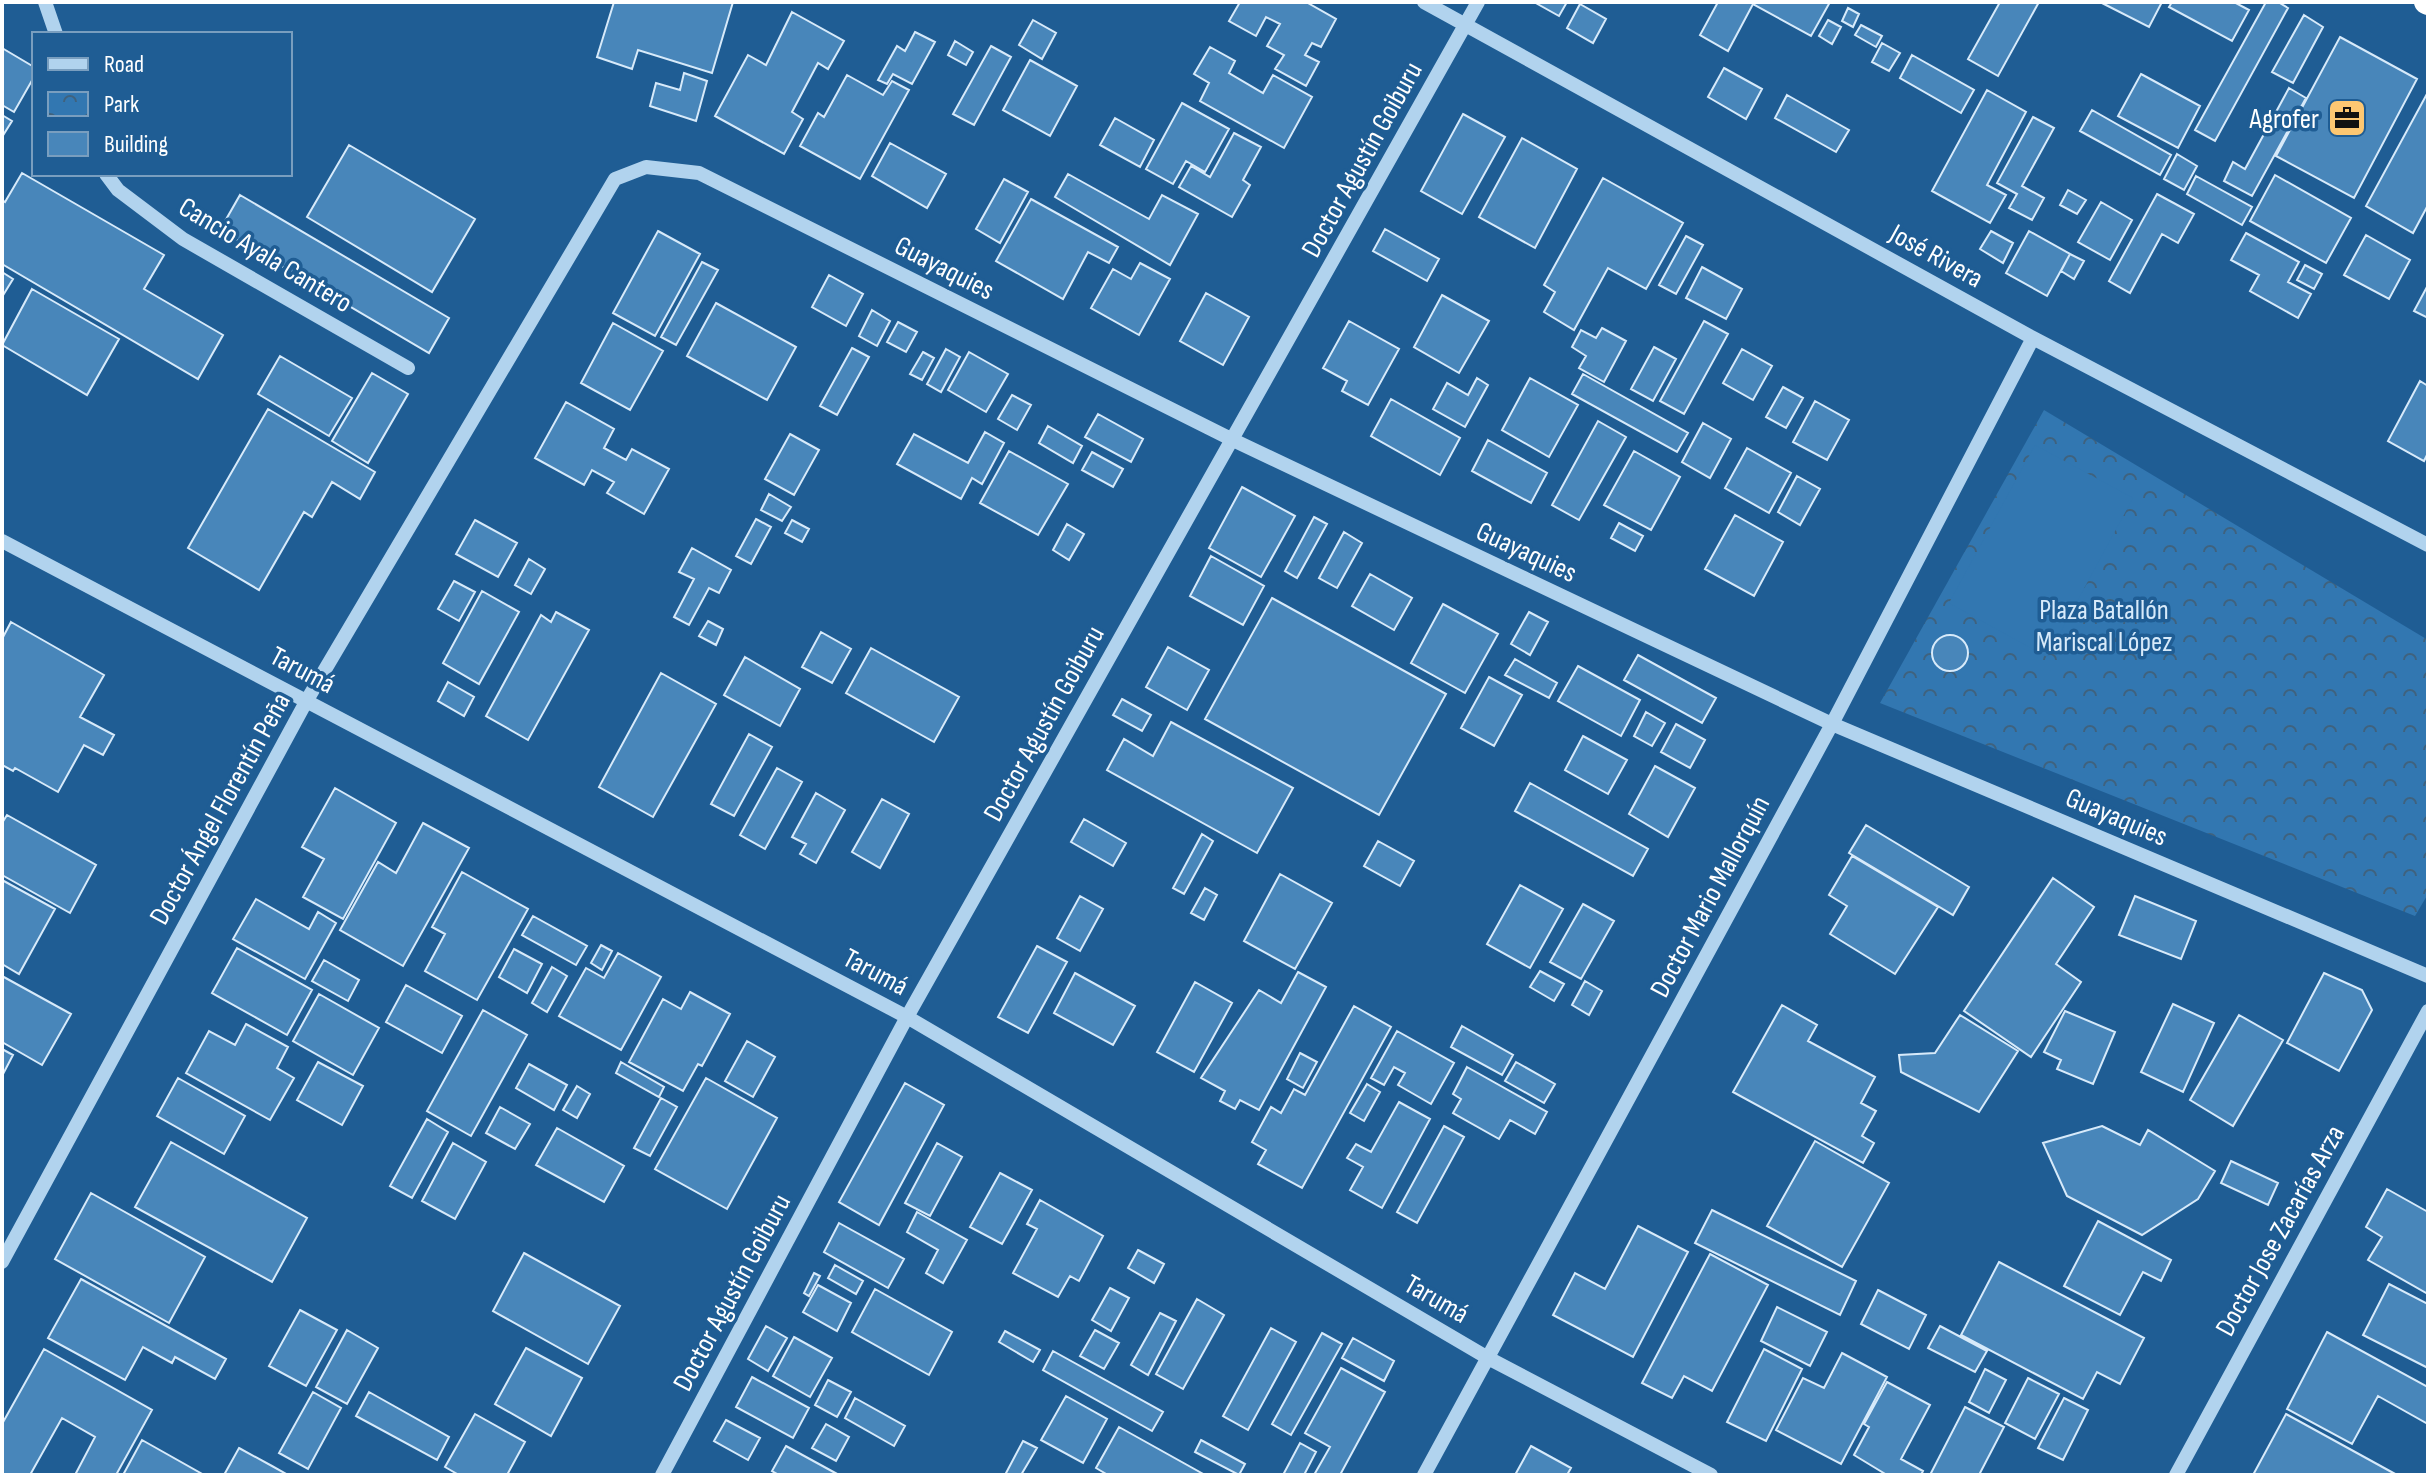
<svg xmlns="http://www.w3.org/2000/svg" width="2430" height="1477" font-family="'Sofia Sans Condensed',sans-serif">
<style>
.park{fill:url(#park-crowns)}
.pitch{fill:#3277b1}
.building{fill:#4886ba;stroke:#d7eafa;stroke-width:2}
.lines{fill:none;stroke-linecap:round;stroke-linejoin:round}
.minor{stroke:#b1d3ee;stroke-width:14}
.highway{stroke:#fff;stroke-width:24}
.labels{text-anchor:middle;stroke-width:7;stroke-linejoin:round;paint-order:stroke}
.poi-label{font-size:28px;fill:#fff;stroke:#1f5d94;text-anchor:end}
.street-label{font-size:28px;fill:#fff;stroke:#1f5d94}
.park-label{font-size:28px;fill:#d7eafa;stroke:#1f5d94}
</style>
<defs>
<pattern id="park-crowns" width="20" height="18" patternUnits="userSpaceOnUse" patternTransform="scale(2)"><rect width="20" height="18" fill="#3277b1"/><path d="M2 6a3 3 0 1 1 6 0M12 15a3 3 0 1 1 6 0" fill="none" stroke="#3f627e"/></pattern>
</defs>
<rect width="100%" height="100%" fill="#1f5d94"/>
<!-- park -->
<path class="park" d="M2044 410 2428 640V894L2415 916 1880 703Z"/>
<!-- pitch -->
<path class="pitch" d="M2035 445 2133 498 2047 657 1949 603Z"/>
<!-- building -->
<path class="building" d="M614 2H733L712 73 638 50 632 69 597 57Z
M1240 2H1306L1336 19 1321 47 1312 43 1305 55 1319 62 1306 86 1275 69 1284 55 1267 46 1280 24 1266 17 1256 36 1229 21Z
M1534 2H1567L1559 16Z
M1718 2H1830L1811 36 1753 4 1728 51 1700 35Z
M2000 2H2039L1998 76 1968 59Z
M2100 2H2162L2149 27Z
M2172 2H2234L2249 10 2232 41 2169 7Z
M2266 2H2278L2288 8 2215 141 2195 130Z
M1580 4 1606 19 1593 43 1567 28Z
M1848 8 1859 14 1853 27 1842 21Z
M792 12 844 41 828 69 818 63 792 112 803 119 784 154 715 116 748 55 766 65Z
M2304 15 2323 27 2293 83 2272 72Z
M1033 20 1056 33 1042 59 1019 45Z
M1828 20 1841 27 1832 44 1819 36Z
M1861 25 1882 36 1876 47 1855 35Z
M915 32 935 42 912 84 893 74 887 84 878 80 897 46 905 51Z
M2340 37 2417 79 2354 198 2276 156Z
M955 41 973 52 966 65 948 55Z
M1882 43 1900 53 1889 71 1872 62Z
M991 46 1011 57 974 125 953 114Z
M1210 47 1235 61 1229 73 1263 93 1273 75 1312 97 1284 148 1200 101 1209 83 1194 74Z
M2 48 34 67V77L14 112 2 105Z
M1912 55 1974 90 1961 113 1900 78Z
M1030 60 1077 86 1050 136 1003 110Z
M1724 68 1762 89 1746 119 1708 97Z
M684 73 707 81 696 121 650 106 656 83 680 90Z
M2141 74 2200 106 2178 148 2118 116Z
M847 75 883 95 892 81 909 90 860 179 800 146 818 113 824 117Z
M2289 88 2306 98 2252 196 2224 181 2233 162 2245 169Z
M1987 90 2026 112 1987 185 2006 195 1990 223 1932 191Z
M2428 92V205L2413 233 2366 206Z
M1787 95 1849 130 1836 152 1775 118Z
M1182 103 1229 129 1205 172 1186 161 1173 184 1146 169Z
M2092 110 2171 155 2160 175 2080 131Z
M1463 114 1505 137 1462 214 1421 191Z
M2 115 12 121 2 137Z
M2033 117 2054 128 2022 186 2044 198 2032 220 2009 208 2017 194 1997 183Z
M1115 118 1154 140 1140 167 1100 145Z
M1234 133 1261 147 1243 180 1250 185 1232 217 1179 187 1191 166 1210 177Z
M1522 138 1577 169 1535 248 1479 217Z
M890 143 946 174 927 208 872 176Z
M349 145 475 219 432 292 307 217Z
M2177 154 2197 166 2184 190 2164 179Z
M22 173 164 255 144 289 223 335 198 379 2 264V200L5 202Z
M1068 174 1149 219 1162 195 1198 214 1170 265 1055 197Z
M2275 175 2351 218 2326 263 2250 221Z
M2196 176 2252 207 2242 225 2187 194Z
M1603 178 1683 223 1646 289 1608 268 1574 330 1544 312 1555 292 1544 285Z
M1004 179 1028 192 1000 243 976 229Z
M2068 190 2086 200 2077 214 2060 205Z
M2157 194 2194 214 2178 243 2162 234 2130 293 2109 281Z
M240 195 449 318 429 353 220 230Z
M1031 199 1118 247 1109 263 1088 252 1063 299 996 261Z
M2101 202 2132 220 2110 260 2078 242Z
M1385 229 1439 259 1427 281 1373 251Z
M658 231 700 254 655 336 613 313Z
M1991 231 2013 243 2003 263 1980 249Z
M2029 231 2070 254 2047 296 2006 273Z
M2246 233 2299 262 2288 282 2311 294 2298 318 2250 291 2259 275 2231 260Z
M2366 235 2410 260 2389 299 2344 275Z
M1686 236 1703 245 1676 294 1659 285Z
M2070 254 2084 261 2074 279 2061 271Z
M702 262 718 270 676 345 661 337Z
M1140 263 1170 279 1139 335 1091 308 1113 269 1131 279Z
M2305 265 2322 274 2314 289 2297 280Z
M1702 267 1742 289 1726 319 1686 298Z
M2 272 13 279 2 297Z
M829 275 863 294 846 326 812 307Z
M2428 285V318L2414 311Z
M32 289 119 339 87 395 2 345Z
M1206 293 1249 317 1223 365 1180 341Z
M1442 295 1489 321 1459 373 1414 347Z
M716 303 796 347 767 400 687 356Z
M872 310 890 321 877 346 859 336Z
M1349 321 1399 349 1368 405 1342 391 1347 381 1323 368Z
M1704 321 1728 334 1684 414 1660 401Z
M898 322 917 332 906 352 887 342Z
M613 323 663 351 630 410 581 383Z
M1602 328 1626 341 1604 382 1579 368 1586 356 1572 347 1581 330 1596 338Z
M1654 347 1676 359 1653 401 1631 389Z
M852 348 869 357 837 415 820 406Z
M946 349 960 357 941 392 927 384Z
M1742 349 1772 366 1753 400 1723 383Z
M923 352 934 358 922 380 910 374Z
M969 352 1008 374 986 412 948 390Z
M280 356 352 398 329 436 258 394Z
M372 373 408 394 368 463 332 441Z
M1583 374 1688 433 1677 452 1572 394Z
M1477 378 1488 385 1465 427 1433 409 1447 383 1468 395Z
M1530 378 1578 405 1549 457 1502 430Z
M2420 381 2428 386V453L2424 461 2388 441Z
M1783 387 1803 398 1786 428 1766 417Z
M1012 395 1031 405 1017 430 998 419Z
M1391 399 1460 438 1440 475 1371 436Z
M1815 401 1849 420 1827 460 1793 442Z
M566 402 614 429 604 448 626 460 632 449 669 469 644 514 607 493 614 482 592 470 584 485 535 458Z
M268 409 375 472 360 499 332 482 312 517 304 512 259 590 188 548Z
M1098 414 1143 439 1131 462 1085 437Z
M1598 421 1626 437 1579 520 1552 505Z
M1703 423 1731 439 1710 478 1682 462Z
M1048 426 1082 446 1073 463 1039 443Z
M985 432 1004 443 982 484 972 478 961 499 897 464 914 434 968 463Z
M790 434 819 450 794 495 765 479Z
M1488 440 1547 473 1531 503 1472 471Z
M1747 448 1791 473 1769 513 1725 488Z
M1009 451 1068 484 1038 535 980 503Z
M1634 451 1680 477 1651 530 1604 505Z
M1092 452 1123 469 1113 487 1082 470Z
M1797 476 1820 489 1800 525 1778 512Z
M1242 487 1295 516 1261 577 1209 548Z
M769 494 791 507 782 521 761 510Z
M1735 515 1783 542 1754 596 1705 569Z
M1314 517 1327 524 1297 578 1285 571Z
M756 519 771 527 751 564 736 556Z
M475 520 517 543 498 577 456 554Z
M792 520 809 529 802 542 785 533Z
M1619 523 1643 536 1635 551 1611 538Z
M1067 524 1084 534 1069 560 1053 550Z
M1344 532 1362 543 1337 588 1319 578Z
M692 548 731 570 719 593 709 588 689 625 674 617 694 579 679 572Z
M1211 556 1264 586 1243 625 1190 596Z
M529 559 545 569 531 594 515 585Z
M1370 574 1412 598 1394 630 1352 606Z
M454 581 475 592 459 621 438 609Z
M482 591 519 612 479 684 443 663Z
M1272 598 1446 694 1379 815 1205 719Z
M1443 604 1498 634 1465 693 1411 663Z
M556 612 589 630 528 740 486 716 541 615 551 622Z
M1529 612 1548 622 1530 655 1511 644Z
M708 621 723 629 716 645 699 636Z
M11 622 104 675 80 717 114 735 103 755 84 745 58 792 15 768 13 771 2 765V639Z
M821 632 851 649 832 683 802 667Z
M1932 653a18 18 0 1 1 36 0a18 18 0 1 1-36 0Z
M1168 647 1209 670 1187 710 1146 687Z
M871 648 959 697 934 742 846 693Z
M1638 655 1716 698 1702 723 1624 680Z
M745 657 800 689 780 726 724 695Z
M1515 659 1557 683 1549 698 1505 675Z
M1578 666 1640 700 1621 736 1558 701Z
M661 673 716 704 653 817 599 787Z
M1489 677 1522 695 1494 746 1461 728Z
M448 682 474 697 464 716 438 701Z
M1122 699 1151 715 1142 731 1113 715Z
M1646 712 1665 723 1652 746 1634 736Z
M1171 722 1293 788 1257 853 1107 770 1124 739 1153 756Z
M1676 724 1705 740 1690 768 1661 752Z
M749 734 772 747 734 816 711 804Z
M1583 736 1627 760 1608 794 1565 770Z
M1655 766 1695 788 1668 837 1629 814Z
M777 768 802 782 765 849 740 835Z
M1530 783 1648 849 1633 876 1515 811Z
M335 788 396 823 343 919 303 897 324 859 302 847Z
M816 793 845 810 816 863 800 854 806 844 792 837Z
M882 799 909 814 880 868 852 852Z
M7 815 96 865 70 913 2 875V823Z
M1084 819 1126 843 1113 866 1071 842Z
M423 823 469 848 403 966 340 930 378 862 396 873Z
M1866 825 1969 887 1953 915 1849 853Z
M1202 834 1213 841 1184 894 1173 888Z
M1378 841 1414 861 1400 886 1364 866Z
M1852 856 1938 907 1895 974 1830 934 1847 906 1829 895Z
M462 872 528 909 477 1000 425 971 445 934 432 927Z
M1280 874 1332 903 1295 969 1244 941Z
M2053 878 2094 907 2056 964 2081 982 2031 1057 1964 1011Z
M2 880 55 909 19 974 2 964Z
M1520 885 1563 909 1530 968 1487 944Z
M1205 888 1217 895 1204 920 1191 913Z
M1080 896 1103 909 1080 951 1057 938Z
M2135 896 2196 921 2181 959 2119 935Z
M256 899 309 929 318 912 336 923 305 979 233 939Z
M1583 904 1614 921 1581 979 1550 962Z
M533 916 587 946 576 965 522 935Z
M601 945 612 951 602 970 591 963Z
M1037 946 1067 962 1028 1033 998 1017Z
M237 948 312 990 287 1035 212 993Z
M514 949 542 964 527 993 499 977Z
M618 953 661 977 621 1050 559 1016 586 968 604 978Z
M324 960 359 980 348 1001 312 981Z
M552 967 567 976 547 1012 532 1003Z
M1540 971 1564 984 1554 1001 1530 987Z
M1298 972 1326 987 1259 1110 1240 1100 1235 1109 1220 1101 1225 1091 1201 1078 1259 990 1281 1003Z
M1075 973 1135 1006 1113 1045 1054 1013Z
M2324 973 2362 990 2372 1010 2339 1071 2287 1043Z
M2 976 71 1014 42 1065 2 1042Z
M1585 981 1602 991 1589 1015 1572 1005Z
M1195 982 1232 1003 1194 1072 1157 1052Z
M406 985 462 1016 442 1053 386 1022Z
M690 992 730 1014 702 1066 698 1064 683 1091 629 1062 663 999 681 1009Z
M319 994 379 1028 353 1075 293 1041Z
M2173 1004 2214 1023 2183 1092 2141 1072Z
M1782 1005 1817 1025 1808 1041 1875 1077 1861 1103 1876 1111 1862 1136 1874 1143 1863 1163 1733 1092Z
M1354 1006 1391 1027 1302 1188 1258 1164 1266 1150 1252 1142 1271 1107 1281 1113 1294 1089 1305 1095Z
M483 1010 527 1035 471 1136 427 1111Z
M2065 1011 2115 1032 2093 1084 2057 1069 2061 1060 2044 1052Z
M1960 1015 2018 1051 1979 1112 1901 1072 1899 1055 1935 1053Z
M2239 1015 2283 1040 2233 1126 2190 1100Z
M246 1024 288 1047 277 1068 294 1078 270 1120 186 1073 209 1031 235 1045Z
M1462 1026 1513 1055 1502 1075 1451 1047Z
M1397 1031 1454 1063 1431 1104 1398 1085 1405 1073 1394 1067 1384 1085 1371 1078Z
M747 1041 775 1057 753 1097 725 1081Z
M2 1049 13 1055 2 1076Z
M1300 1053 1317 1062 1303 1088 1287 1079Z
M318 1062 363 1086 342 1125 297 1100Z
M621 1062 664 1087 659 1097 616 1073Z
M1516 1062 1555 1084 1544 1103 1505 1081Z
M529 1064 567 1085 554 1110 516 1088Z
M1467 1067 1547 1112 1535 1134 1510 1120 1499 1139 1453 1113 1461 1099 1453 1094Z
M178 1078 245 1116 224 1154 157 1116Z
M706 1078 777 1118 727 1209 655 1169Z
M905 1083 944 1105 879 1225 839 1202Z
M1367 1084 1380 1092 1364 1121 1350 1113Z
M577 1086 590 1094 577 1118 563 1110Z
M661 1098 677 1107 650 1156 634 1148Z
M1399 1102 1430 1119 1382 1208 1350 1190 1363 1167 1347 1158 1356 1144 1371 1152Z
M500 1107 530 1124 515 1149 486 1133Z
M427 1119 448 1132 412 1198 390 1186Z
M1444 1126 1464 1137 1417 1223 1397 1212Z
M2102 1126 2140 1145 2148 1130 2215 1171 2198 1199 2142 1235 2067 1196 2043 1143Z
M557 1128 624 1166 604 1202 536 1165Z
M1815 1141 1889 1183 1842 1267 1767 1226Z
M171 1142 307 1218 272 1282 135 1207Z
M453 1143 486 1162 455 1219 422 1201Z
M937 1143 962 1157 930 1216 905 1203Z
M2231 1161 2278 1183 2268 1205 2221 1183Z
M1000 1173 1032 1190 1002 1244 970 1227Z
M2387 1189 2428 1212V1294L2368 1260 2382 1237 2366 1227Z
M91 1193 205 1257 169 1323 55 1259Z
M1040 1200 1103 1236 1079 1281 1070 1276 1058 1297 1013 1273 1037 1229 1027 1224Z
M1712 1210 1856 1281 1840 1315 1695 1243Z
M917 1212 967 1240 943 1283 926 1273 938 1250 907 1232Z
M2098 1221 2171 1260 2161 1281 2143 1272 2120 1315 2064 1286Z
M839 1223 904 1259 888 1288 824 1252Z
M1638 1226 1688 1252 1633 1357 1553 1315 1575 1273 1605 1289Z
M1138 1250 1164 1264 1154 1283 1128 1268Z
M524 1253 620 1306 588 1364 493 1311Z
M1710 1254 1768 1285 1712 1391 1684 1376 1672 1398 1642 1383Z
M1999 1262 2144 1338 2120 1384 2097 1372 2083 1399 1961 1335Z
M835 1265 863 1281 856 1294 828 1278Z
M814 1273 820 1276 809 1296 804 1293Z
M81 1279 226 1359 215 1379 175 1357 172 1363 143 1347 125 1380 48 1338Z
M2389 1284 2428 1304V1368L2363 1335Z
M818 1285 851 1303 837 1331 803 1312Z
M1110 1288 1129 1298 1111 1331 1092 1320Z
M875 1289 952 1332 929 1375 852 1332Z
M1878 1290 1926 1315 1909 1349 1861 1324Z
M1197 1299 1224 1315 1183 1389 1156 1374Z
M1777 1307 1827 1332 1810 1366 1761 1341Z
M300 1310 337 1330 306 1386 269 1366Z
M1160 1313 1176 1321 1148 1375 1131 1365Z
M766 1326 787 1338 768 1371 748 1359Z
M1940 1326 1987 1351 1975 1372 1928 1348Z
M1271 1328 1296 1342 1248 1430 1223 1416Z
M347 1330 378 1348 347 1404 316 1387Z
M1095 1330 1119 1343 1104 1369 1080 1356Z
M1005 1331 1040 1350 1033 1362 999 1342Z
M2327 1332 2428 1387V1424L2378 1396 2352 1444 2287 1409Z
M1322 1333 1342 1344 1291 1435 1272 1424Z
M794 1337 832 1358 810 1397 773 1376Z
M1353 1338 1394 1361 1384 1381 1342 1358Z
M526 1348 582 1378 551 1436 495 1404Z
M44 1349 152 1410 116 1475H75L95 1437 62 1418 30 1475H2V1424Z
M1764 1349 1802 1369 1766 1441 1727 1422Z
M1053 1351 1163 1412 1152 1431 1043 1370Z
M1842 1353 1887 1377 1841 1464 1776 1430 1803 1378 1824 1388Z
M1341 1368 1385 1392 1340 1475H1314L1330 1447 1305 1433Z
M1985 1369 2006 1380 1989 1413 1969 1402Z
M752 1377 809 1408 793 1438 736 1407Z
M2028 1378 2059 1394 2035 1439 2005 1423Z
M828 1380 851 1392 837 1417 815 1405Z
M1887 1382 1930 1405 1901 1459 1923 1471 1921 1475H1887L1854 1455 1869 1427 1864 1424Z
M313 1392 341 1408 308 1469 279 1453Z
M369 1392 449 1437 437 1460 356 1416Z
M1066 1396 1107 1419 1083 1463 1041 1440Z
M855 1398 905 1426 894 1446 845 1418Z
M2064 1398 2088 1410 2063 1460 2038 1448Z
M1965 1407 2004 1427 1979 1475H1930Z
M475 1414 525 1442 507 1475H459L445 1467Z
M2286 1414 2397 1475H2253Z
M726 1420 760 1438 748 1460 714 1441Z
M826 1424 849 1437 836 1461 812 1448Z
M1119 1427 1205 1475H1108L1096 1468Z
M142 1440 204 1475H123Z
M1201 1440 1245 1464 1239 1475 1195 1452Z
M1023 1441 1037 1448 1021 1475H1005Z
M1300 1443 1316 1452 1304 1475H1283Z
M786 1446 839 1475H779L772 1471Z
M1531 1446 1571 1468 1567 1475H1515Z
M239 1448 272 1466 288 1475H224Z"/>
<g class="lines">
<!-- minor -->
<path class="minor" d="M45 2 56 34
M1424 2 2033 338 2428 545
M106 174 118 190 183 239 408 368
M2 541 907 1017 1488 1358 1711 1475
M2 1262 307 700 615 179 646 167 699 173 1233 440 1832 724 2428 976
M662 1475 907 1017 1478 2
M1424 1475 1832 724 2033 338
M2176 1475 2428 1011"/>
<!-- highway -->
<path class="highway" d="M2426 2 2428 3"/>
</g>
<!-- icons -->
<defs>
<symbol id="office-square" viewBox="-11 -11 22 22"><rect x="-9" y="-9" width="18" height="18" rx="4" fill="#fcc772" stroke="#1f5d94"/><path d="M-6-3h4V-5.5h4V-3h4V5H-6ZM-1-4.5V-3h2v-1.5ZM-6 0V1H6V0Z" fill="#111"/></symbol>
</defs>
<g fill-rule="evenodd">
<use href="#office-square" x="2325" y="96" width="44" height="44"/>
</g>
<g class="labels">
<!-- poi labels -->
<g class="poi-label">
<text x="2319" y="128">Agrofer</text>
</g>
<!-- street labels -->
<g class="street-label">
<text transform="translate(1361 159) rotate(-61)" y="10">Doctor Agustín Goiburu</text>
<text transform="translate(266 254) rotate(31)" y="10">Cancio Ayala Cantero</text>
<text transform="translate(1937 255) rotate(29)" y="10">José Rivera</text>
<text transform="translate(945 267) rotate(27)" y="10">Guayaquies</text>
<text transform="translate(1527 551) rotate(25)" y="10">Guayaquies</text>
<text transform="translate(303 669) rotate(28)" y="10">Tarumá</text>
<text transform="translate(1043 723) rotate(-61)" y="10">Doctor Agustín Goiburu</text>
<text transform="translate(219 808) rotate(-61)" y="10">Doctor Ángel Florentín Peña</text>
<text transform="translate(2117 816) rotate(23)" y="10">Guayaquies</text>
<text transform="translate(1709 896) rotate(-62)" y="10">Doctor Mario Mallorquín</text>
<text transform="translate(876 971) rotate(28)" y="10">Tarumá</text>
<text transform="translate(2279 1230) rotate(-61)" y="10">Doctor Jose Zacarías Arza</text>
<text transform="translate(731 1292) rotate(-62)" y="10">Doctor Agustín Goiburu</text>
<text transform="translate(1437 1298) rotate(30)" y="10">Tarumá</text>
</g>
<!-- park labels -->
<g class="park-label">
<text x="2104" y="619">Plaza Batallón<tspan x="2104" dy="32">Mariscal López</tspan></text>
</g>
</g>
<!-- border -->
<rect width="2430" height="1477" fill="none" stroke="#ffffff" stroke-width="8"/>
<!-- legend -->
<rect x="32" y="32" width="260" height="144" fill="#1f5d94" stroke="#799ebf" stroke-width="2"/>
<rect x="48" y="58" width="40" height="12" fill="#b1d3ee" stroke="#799ebf" stroke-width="2"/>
<text x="104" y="72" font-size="24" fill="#ffffff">Road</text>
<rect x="48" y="92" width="40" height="24" fill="url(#park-crowns)" stroke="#799ebf" stroke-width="2"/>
<text x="104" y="112" font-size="24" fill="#ffffff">Park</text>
<rect x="48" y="132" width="40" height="24" fill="#4886ba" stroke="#799ebf" stroke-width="2"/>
<text x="104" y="152" font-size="24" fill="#ffffff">Building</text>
</svg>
